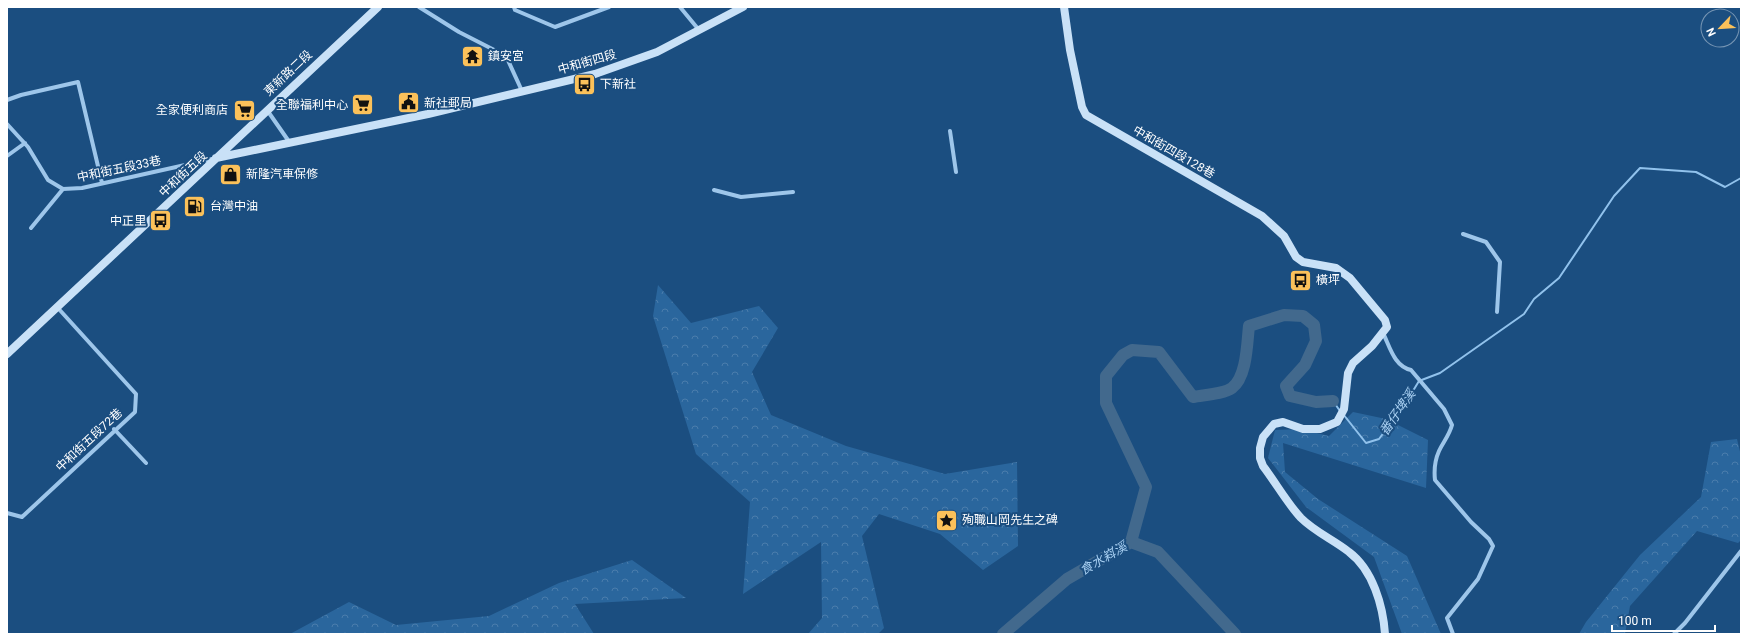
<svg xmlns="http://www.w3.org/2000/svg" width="1748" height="641" font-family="Roboto,'Noto Sans TC',sans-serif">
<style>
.forest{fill:url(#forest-crowns)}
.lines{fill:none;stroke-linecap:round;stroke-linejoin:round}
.stream{stroke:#91c2ec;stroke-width:2}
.river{stroke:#42698d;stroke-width:12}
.street{stroke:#9ec6ea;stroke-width:4}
.secondary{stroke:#c9e1f7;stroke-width:8}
.labels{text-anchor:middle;stroke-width:4;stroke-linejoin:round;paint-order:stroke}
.poi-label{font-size:12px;fill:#fff;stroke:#1b4e80;text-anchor:start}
.street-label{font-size:12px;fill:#fff;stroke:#1b4e80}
.water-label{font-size:13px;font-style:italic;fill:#a9d0f2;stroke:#1b4e80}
</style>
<defs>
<pattern id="forest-crowns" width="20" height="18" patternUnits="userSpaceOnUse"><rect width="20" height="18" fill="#2a669d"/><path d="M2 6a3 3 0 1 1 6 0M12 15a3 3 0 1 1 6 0" fill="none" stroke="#4a7dac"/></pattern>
</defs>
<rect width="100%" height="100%" fill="#1b4e80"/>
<!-- forest -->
<path class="forest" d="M658 285 691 323 759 306 778 328 752 372 771 415 846 446 945 474 1017 462 1018 546 983 570 940 534 879 514 862 536 884 628 878 634H808L822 618 821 542 743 594 750 502 696 454 653 316Z
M1353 412 1386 419 1428 440 1426 488 1283 443 1285 472 1318 499 1407 556 1441 634H1402L1374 557 1306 507 1268 458 1275 430 1300 429 1329 436Z
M1737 439 1741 456V540L1738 543 1697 531 1630 606 1625 634H1579L1586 622 1640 555 1701 497 1711 442Z
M632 560 686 598 575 604 594 634H290L349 602 396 625 489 616 559 583Z"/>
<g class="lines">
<!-- stream -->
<path class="stream" d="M1333 401 1340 411
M1343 414 1366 443 1379 439 1405 404 1419 381 1440 373 1524 314 1534 299 1559 278 1614 196 1640 168 1696 172 1725 187 1741 178"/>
<!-- river -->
<path class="river" d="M1131 542 1146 487 1106 403V376L1123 355 1132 350 1159 352 1193 397C1203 395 1224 394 1232 388 1247 377 1247 343 1249 326L1284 315 1303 316 1314 325 1316 341 1305 365 1286 386 1290 396 1316 402 1333 401
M1003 634 1067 579 1131 542 1158 552 1235 634"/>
<!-- street -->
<path class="street" d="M419 7 459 32 506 56 522 91
M514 7 515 10 555 27 609 7
M680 7 699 30
M7 100 21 95 78 82 102 183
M267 110 290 143
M7 124 28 147 48 180 63 189 82 188 212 159
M950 131 956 172
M7 156 25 143
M714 190 741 197 793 192
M31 228 63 189
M1463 234 1486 242 1500 262 1497 312
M1383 333C1390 347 1394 366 1411 370L1444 409 1452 425C1449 436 1443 442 1439 451 1435 460 1434 471 1435 480L1471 522 1489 539 1493 546 1478 579 1447 618 1453 634
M114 429 146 463
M7 513 22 517 135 412 136 394 57 307
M1674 634 1685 623 1741 551"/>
<!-- secondary -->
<path class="secondary" d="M1064 7 1070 50 1082 107 1086 115 1262 216 1284 236 1296 257 1303 262 1336 268 1350 278 1385 320 1387 327 1372 346 1353 363 1348 373 1344 409 1337 422 1320 429H1303L1283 422 1274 424 1263 437 1260 448V458L1263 466C1276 483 1287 503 1301 518 1315 532 1334 540 1349 552 1373 570 1383 606 1385 634
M216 158 428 114 595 74 657 52 743 7
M7 354 378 7"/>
</g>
<!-- icons -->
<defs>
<symbol id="temple-square" viewBox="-11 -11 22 22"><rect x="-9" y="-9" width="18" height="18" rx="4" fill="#fbc15a" stroke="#1b4e80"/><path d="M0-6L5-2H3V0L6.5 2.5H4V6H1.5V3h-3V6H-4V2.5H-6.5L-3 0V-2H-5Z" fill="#111"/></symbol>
<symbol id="bus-square" viewBox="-11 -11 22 22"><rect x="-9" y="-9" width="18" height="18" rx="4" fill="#fbc15a" stroke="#1b4e80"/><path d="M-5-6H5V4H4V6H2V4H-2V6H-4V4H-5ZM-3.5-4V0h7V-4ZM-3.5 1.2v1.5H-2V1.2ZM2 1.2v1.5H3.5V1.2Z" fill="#111"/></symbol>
<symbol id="civic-square" viewBox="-11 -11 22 22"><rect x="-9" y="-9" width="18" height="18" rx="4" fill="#fbc15a" stroke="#1b4e80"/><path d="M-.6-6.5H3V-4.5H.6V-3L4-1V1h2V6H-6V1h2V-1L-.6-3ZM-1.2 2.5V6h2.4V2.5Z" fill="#111"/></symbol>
<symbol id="supermarket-square" viewBox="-11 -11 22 22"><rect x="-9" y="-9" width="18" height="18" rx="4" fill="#fbc15a" stroke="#1b4e80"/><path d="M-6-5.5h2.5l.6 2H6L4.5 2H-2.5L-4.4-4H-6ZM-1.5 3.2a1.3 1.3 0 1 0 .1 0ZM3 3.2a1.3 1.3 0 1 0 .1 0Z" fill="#111"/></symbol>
<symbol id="shop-square" viewBox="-11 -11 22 22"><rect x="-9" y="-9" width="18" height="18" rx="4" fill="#fbc15a" stroke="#1b4e80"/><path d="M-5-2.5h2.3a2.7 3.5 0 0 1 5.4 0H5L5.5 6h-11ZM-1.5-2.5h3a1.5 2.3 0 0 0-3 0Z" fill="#111"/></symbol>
<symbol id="fuel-square" viewBox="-11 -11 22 22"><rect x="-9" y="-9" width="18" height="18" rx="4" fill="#fbc15a" stroke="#1b4e80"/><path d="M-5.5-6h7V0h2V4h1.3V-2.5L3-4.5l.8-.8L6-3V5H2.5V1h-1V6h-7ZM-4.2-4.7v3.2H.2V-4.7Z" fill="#111"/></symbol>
<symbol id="sight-square" viewBox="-11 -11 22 22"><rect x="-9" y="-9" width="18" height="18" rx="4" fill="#fbc15a" stroke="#1b4e80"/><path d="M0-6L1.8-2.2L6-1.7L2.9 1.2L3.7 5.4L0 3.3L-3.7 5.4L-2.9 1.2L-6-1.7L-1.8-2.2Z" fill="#111"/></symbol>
</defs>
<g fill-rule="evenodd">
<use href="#temple-square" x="460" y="44" width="25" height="25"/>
<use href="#bus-square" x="572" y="72" width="25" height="25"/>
<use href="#civic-square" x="396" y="90" width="25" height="25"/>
<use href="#supermarket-square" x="350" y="92" width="25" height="25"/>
<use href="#supermarket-square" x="232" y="98" width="25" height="25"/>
<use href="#shop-square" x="218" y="162" width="25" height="25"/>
<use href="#fuel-square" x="182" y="194" width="25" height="25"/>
<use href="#bus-square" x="148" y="208" width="25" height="25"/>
<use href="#bus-square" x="1288" y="268" width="25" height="25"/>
<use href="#sight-square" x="934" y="508" width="25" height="25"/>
</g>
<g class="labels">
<!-- poi labels -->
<g class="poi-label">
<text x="488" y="60">鎮安宮</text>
<text x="600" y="88">下新社</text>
<text x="424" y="107">新社郵局</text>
<text x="348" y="109" text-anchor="end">全聯福利中心</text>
<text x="228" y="114" text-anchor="end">全家便利商店</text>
<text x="246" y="178">新隆汽車保修</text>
<text x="210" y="210">台灣中油</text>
<text x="146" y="225" text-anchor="end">中正里</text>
<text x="1316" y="284">橫坪</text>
<text x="962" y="524">殉職山岡先生之碑</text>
</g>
<!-- street labels -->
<g class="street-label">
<text transform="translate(587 62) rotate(-16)" y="4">中和街四段</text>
<text transform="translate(288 73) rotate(-43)" y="4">東新路二段</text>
<text transform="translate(1174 152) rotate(30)" y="4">中和街四段128巷</text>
<text transform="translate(119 169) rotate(-12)" y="4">中和街五段33巷</text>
<text transform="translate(183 174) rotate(-43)" y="4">中和街五段</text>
<text transform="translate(89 440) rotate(-43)" y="4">中和街五段72巷</text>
</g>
<!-- water labels -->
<g class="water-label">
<text transform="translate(1397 412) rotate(-55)" y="5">番仔埤溪</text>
<text transform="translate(1103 558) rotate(-30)" y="5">食水嵙溪</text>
</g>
</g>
<!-- border -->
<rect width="1748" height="641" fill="none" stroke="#ffffff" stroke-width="16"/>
<!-- north arrow -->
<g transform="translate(1720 28) rotate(245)"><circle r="19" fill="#1b4e80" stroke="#7695b3"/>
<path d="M0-3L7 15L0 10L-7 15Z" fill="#fbc15a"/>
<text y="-6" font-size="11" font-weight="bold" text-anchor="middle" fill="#ffffff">N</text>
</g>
<!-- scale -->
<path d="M1612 625v6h103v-6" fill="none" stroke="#ffffff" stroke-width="2"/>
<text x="1618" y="625" font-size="12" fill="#ffffff" stroke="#1b4e80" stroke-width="3" paint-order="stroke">100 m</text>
</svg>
